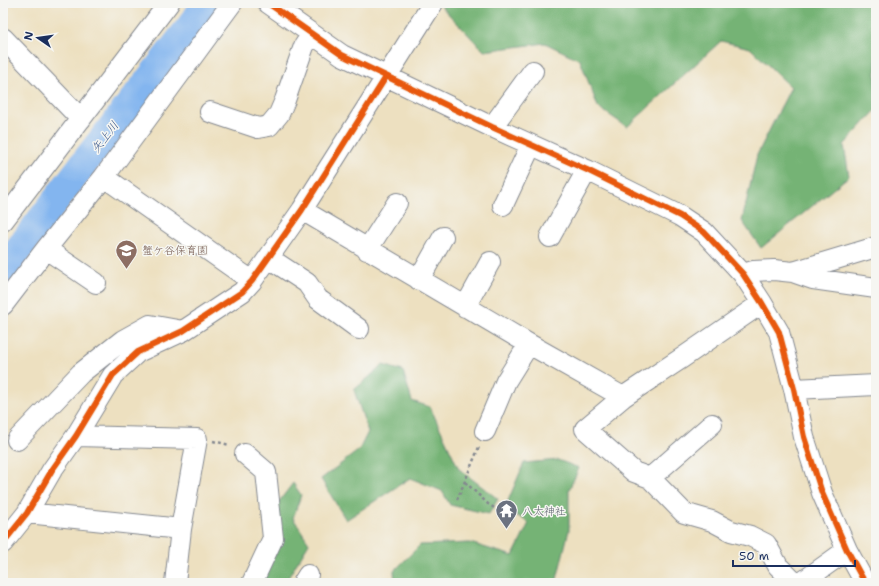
<svg xmlns="http://www.w3.org/2000/svg" width="879" height="586" font-family="'Shantell Sans','Klee One',sans-serif">
<style>
.forest{fill:#74b374;stroke:#487169}
.lines{fill:none;stroke-linecap:round;stroke-linejoin:round}
.river{stroke:#83b5ef;stroke-width:29}
.minor-casing{stroke:#84888f;stroke-width:22}
.path{stroke:#84888f;stroke-width:2.5;stroke-dasharray:3 3;stroke-linecap:butt}
.minor{stroke:#fff;stroke-width:20}
.cycleway-casing{stroke:#f6f6f2;stroke-width:8}
.cycleway{stroke:#e8590c;stroke-width:6}
.labels{text-anchor:middle;stroke-width:3;stroke-linejoin:round;paint-order:stroke}
.education-label{font-size:11px;fill:#785e54;stroke:#f6f6f2;text-anchor:start}
.worship-label{font-size:11px;fill:#5b616d;stroke:#f6f6f2;text-anchor:start}
.water-label{font-size:12px;font-style:italic;fill:#3a578a;stroke:#f6f6f2}
</style>
<rect width="100%" height="100%" fill="#f6f6f2"/>
<filter id="ink" filterUnits="userSpaceOnUse"><feTurbulence type="fractalNoise" baseFrequency=".025" numOctaves="2"/><feDisplacementMap in="SourceGraphic" scale="8" xChannelSelector="R" yChannelSelector="G"/><feConvolveMatrix kernelMatrix="1 2 1 2 8 2 1 2 1" color-interpolation-filters="sRGB"/></filter>
<filter id="wash" filterUnits="userSpaceOnUse"><feTurbulence type="fractalNoise" baseFrequency=".012" numOctaves="4" result="noise"/><feDisplacementMap in="SourceGraphic" scale="16" xChannelSelector="R" yChannelSelector="G"/><feGaussianBlur stdDeviation="0.9" result="paint"/><feColorMatrix in="noise" values="0 0 0 0 0 0 0 0 0 0 0 0 0 0 0 0 0 1.4 0 .05"/><feComposite in="paint" operator="in"/></filter>
<g filter="url(#wash)">
<rect width="100%" height="100%" fill="#ede0c0"/>
<!-- forest -->
<path class="forest" d="M438 3H876V110L844 145 849 176 761 248 742 221 757 155 791 87 750 48 721 41 627 127 598 107 580 60 545 43 484 51Z
M383 365 403 371 412 401 430 407 459 469 498 499 489 514 450 505 442 491 410 478 346 520 321 479 359 450 368 432 354 390Z
M558 460 579 468 569 490V530L556 583H395L394 571 420 545 470 543 513 556 529 523 505 508 524 463Z
M293 483 301 495 293 518 309 543 285 583H259L277 504Z"/>
<g class="lines">
<!-- river -->
<path class="river" d="M3 270 85 162 195 21 206 3"/>
</g>
</g>
<g filter="url(#ink)">
<g class="lines">
<defs>
<path id="minor" d="M268 3 342 55 492 127 587 170 680 216 704 232 743 274 762 303 779 332 794 389 804 437 822 493 847 550 865 583
M3 38 81 119
M210 112 258 128 269 126 279 114 285 100 304 46 312 34
M492 127 533 71
M104 177 252 281
M503 205 531 145
M302 210 529 344 623 397
M3 221 169 3
M550 237 587 170
M46 249 96 283
M367 250 397 203
M269 258 307 283 318 299 359 329
M793 272 813 279 876 288
M743 274 753 271 774 270 793 272 876 247
M419 280 443 237
M762 303 682 358 623 397 585 429 634 472 650 478 684 513 712 521 731 531 750 536 766 544 778 566 795 583
M3 305 46 249 104 177 232 3
M465 307 490 262
M794 389 876 385
M485 431 506 381 529 344
M76 436 197 439 181 529 175 583
M17 440 81 373 123 340 150 325 183 331
M245 454 266 472 273 538 252 583
M650 478 712 424
M27 513 181 529
M3 543 27 513 52 470 76 436 113 375 138 352 183 331 242 292 252 281 302 210 433 3
M303 583 308 575
M801 583 847 550"/>
</defs>
<!-- minor casing -->
<use href="#minor" class="minor-casing"/>
<!-- path -->
<path class="path" d="M213 441 230 445
M465 482 488 504 512 519 510 521
M457 500 479 447"/>
<!-- minor -->
<use href="#minor" class="minor"/>
<defs>
<path id="cycleway" d="M268 3 342 55 492 127 587 170 680 216 704 232 743 274 762 303 779 332 794 389 804 437 822 493 847 550 865 583
M3 543 27 513 52 470 76 436 113 375 138 352 183 331 242 292 252 281 302 210 386 77"/>
</defs>
<!-- cycleway casing -->
<use href="#cycleway" class="cycleway-casing"/>
<!-- cycleway -->
<use href="#cycleway" class="cycleway"/>
</g>
</g>
<!-- icons -->
<defs>
<symbol id="school-pin" viewBox="-11 -11 22 30"><path d="M0 17L-7.5 6A9.5 9.5 0 1 1 7.5 6Z" fill="#8d6e63" stroke="#f6f6f2"/><path d="M0-5L7-2L0 1L-7-2ZM-4 1L0 2.5L4 1V4Q0 6-4 4Z" fill="#fff"/></symbol>
<symbol id="temple-pin" viewBox="-11 -11 22 30"><path d="M0 17L-7.5 6A9.5 9.5 0 1 1 7.5 6Z" fill="#6b7280" stroke="#f6f6f2"/><path d="M0-6L5-2H3V0L6.5 2.5H4V6H1.5V3h-3V6H-4V2.5H-6.5L-3 0V-2H-5Z" fill="#fff"/></symbol>
</defs>
<g fill-rule="evenodd">
<use href="#school-pin" x="114" y="238" width="25" height="34"/>
<use href="#temple-pin" x="494" y="498" width="25" height="34"/>
</g>
<g class="labels">
<!-- education labels -->
<g class="education-label">
<text x="142" y="254">蟹ケ谷保育園</text>
</g>
<!-- worship labels -->
<g class="worship-label">
<text x="522" y="515">八太神社</text>
</g>
<!-- water labels -->
<g class="water-label">
<text transform="translate(105 137) rotate(-52)" y="4">矢上川</text>
</g>
</g>
<!-- margin -->
<rect width="879" height="586" fill="none" stroke="#f6f6f2" stroke-width="16"/>
<!-- north arrow -->
<g transform="translate(38 38) rotate(283)" stroke="#f6f6f2" stroke-width="3" paint-order="stroke">
<path d="M0-3L7 15L0 10L-7 15Z" fill="#1b2f5e"/>
<text y="-6" font-size="11" font-weight="bold" text-anchor="middle" fill="#1b2f5e">N</text>
</g>
<!-- scale -->
<path d="M733 560v6h122v-6" fill="none" stroke="#1b2f5e" stroke-width="2"/>
<text x="739" y="560" font-size="12" fill="#1b2f5e" stroke="#f6f6f2" stroke-width="3" paint-order="stroke">50 m</text>
</svg>
